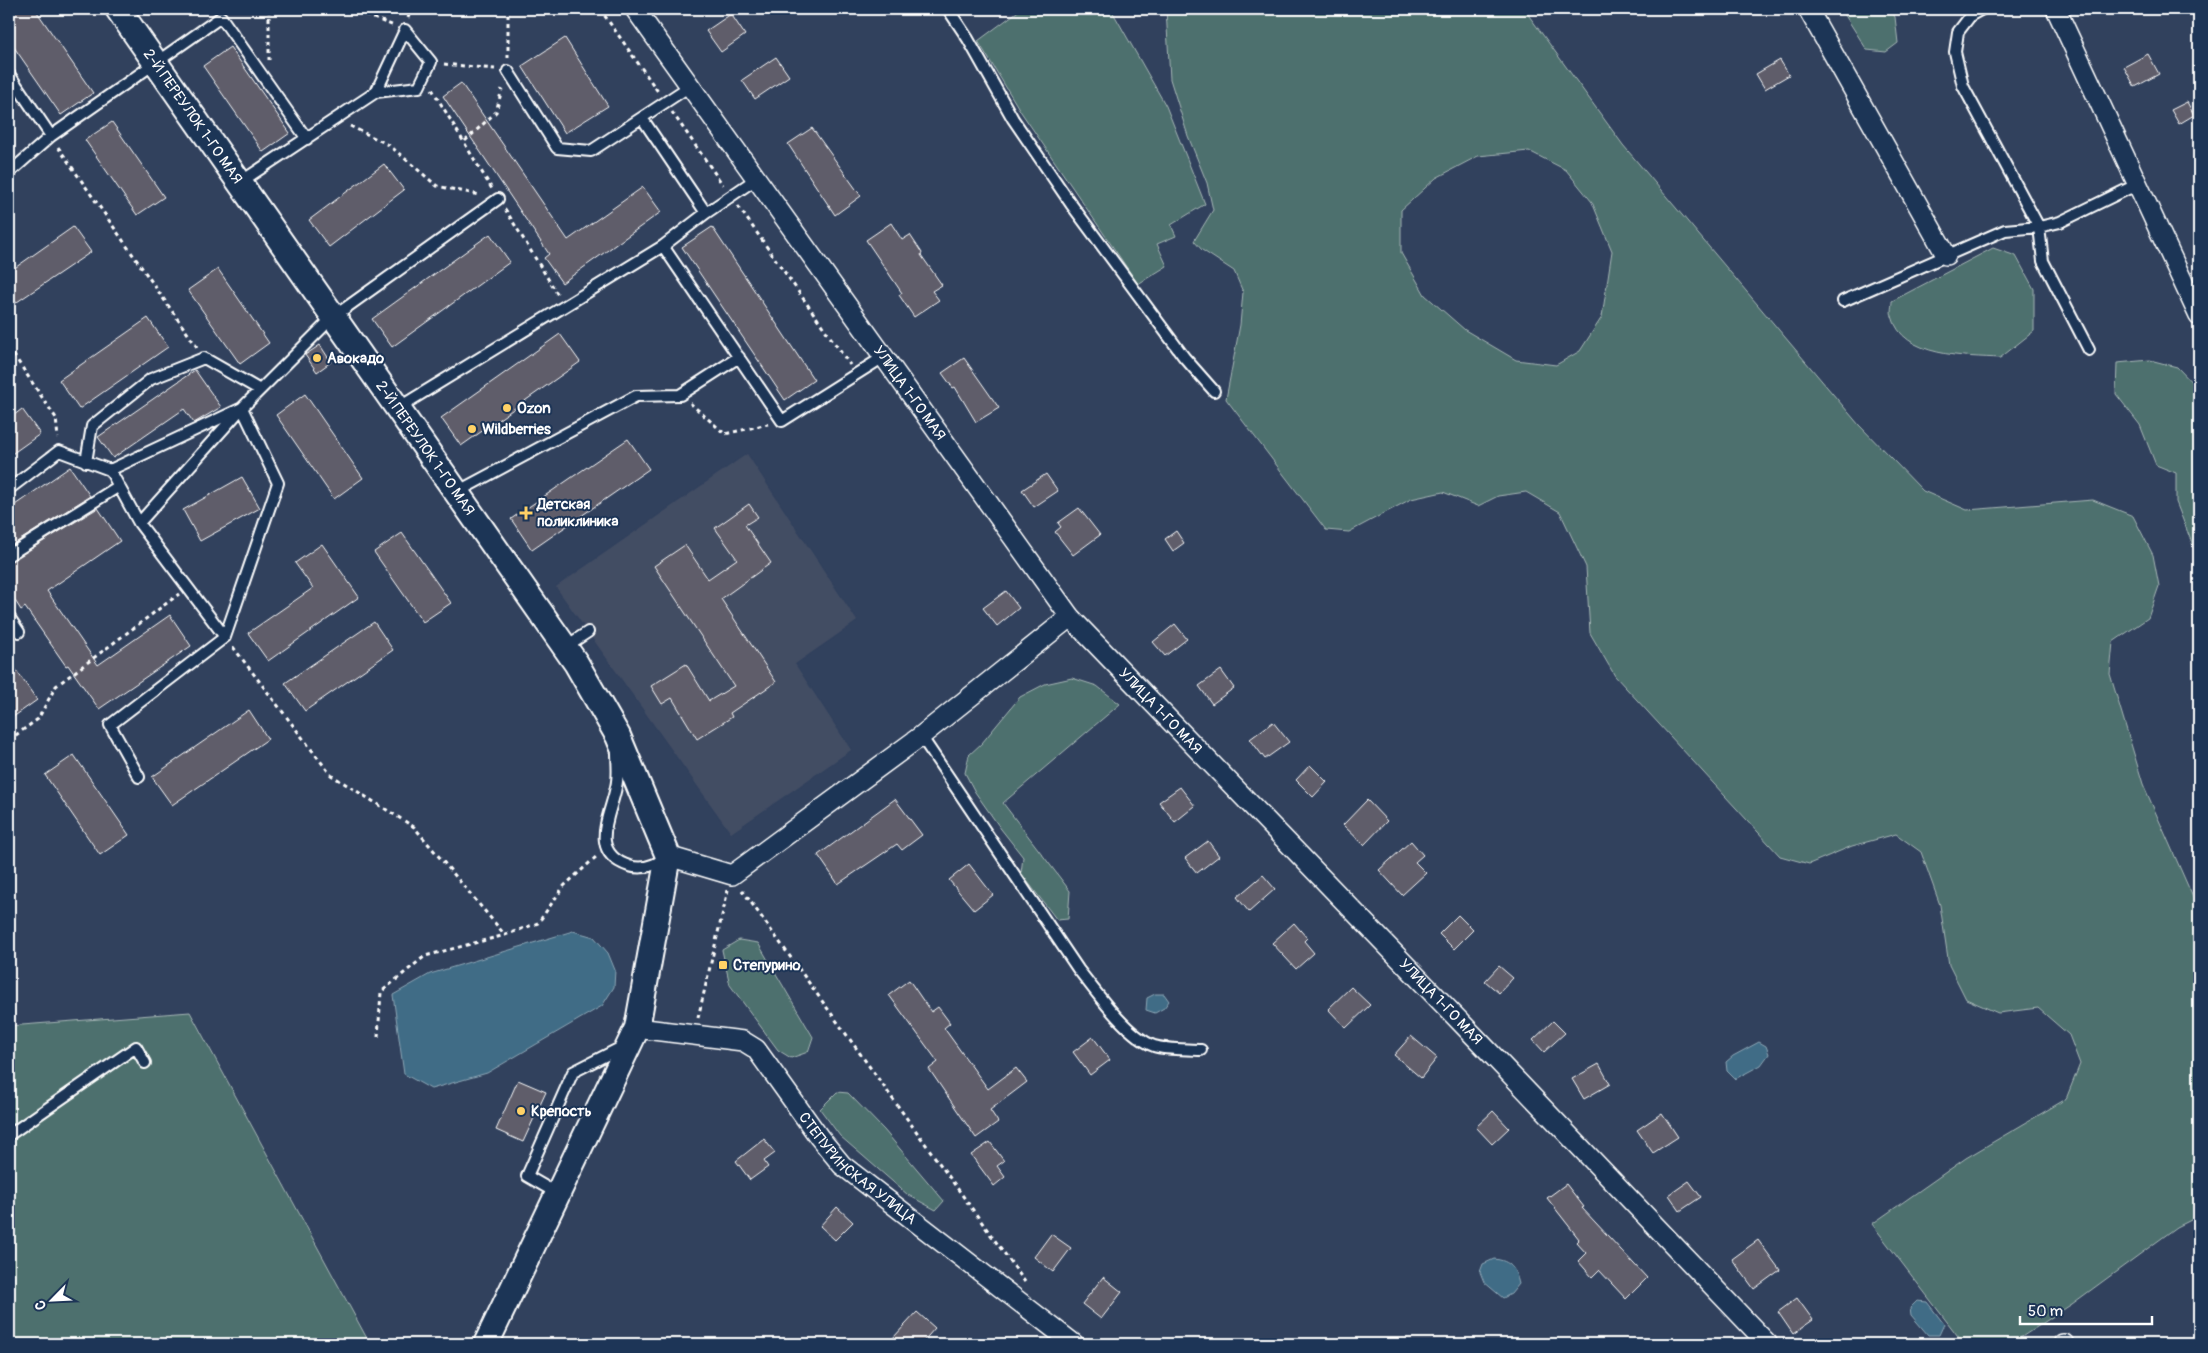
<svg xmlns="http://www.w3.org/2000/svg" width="2208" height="1353" font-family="Pangolin,sans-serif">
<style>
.built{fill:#434d64}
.green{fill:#4e6f6e;stroke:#a6b7b6;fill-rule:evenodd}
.water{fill:#416c86;stroke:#8da7b6}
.building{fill:#5f5d6a;stroke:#fff}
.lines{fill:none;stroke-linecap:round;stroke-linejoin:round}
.service-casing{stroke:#fff;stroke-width:14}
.minor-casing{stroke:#fff;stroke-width:22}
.tertiary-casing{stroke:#fff;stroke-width:28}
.path{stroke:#fff;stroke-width:3;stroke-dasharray:4 4;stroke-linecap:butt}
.service{stroke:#1d3557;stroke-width:10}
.minor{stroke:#1d3557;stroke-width:19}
.tertiary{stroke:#1d3557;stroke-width:24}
.poi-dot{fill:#ffd166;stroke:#1d3557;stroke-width:2}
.labels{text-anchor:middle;stroke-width:4;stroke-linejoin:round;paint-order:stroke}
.street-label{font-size:15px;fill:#fff;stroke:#1d3557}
.poi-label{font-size:15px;font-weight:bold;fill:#fff;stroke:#1d3557;text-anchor:start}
</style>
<rect width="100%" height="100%" fill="#31415d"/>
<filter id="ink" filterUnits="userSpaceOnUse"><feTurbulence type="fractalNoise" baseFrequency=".02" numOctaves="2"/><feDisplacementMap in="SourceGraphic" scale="10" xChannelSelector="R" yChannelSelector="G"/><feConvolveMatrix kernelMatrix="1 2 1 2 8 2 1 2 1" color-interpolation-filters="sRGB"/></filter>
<g filter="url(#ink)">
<!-- built -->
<path class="built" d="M747 454 857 621 795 664 851 750 731 833 556 587Z"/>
<!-- green -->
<path class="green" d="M1021 9H1111L1166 106 1205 204 1171 225 1176 236 1157 244 1167 266 1138 284 1021 112 978 41Z
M1166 9H1524L1623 145 1859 425 1923 491 1967 510 2093 500 2133 516 2153 555 2159 586 2148 618 2113 642 2110 674 2143 784 2199 911V1216L2177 1227 2072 1304 2011 1344H1964L1872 1224 1966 1158 2066 1099 2080 1064 2069 1035 2038 1008 1998 1013 1966 999 1949 965 1940 905 1921 852 1896 834 1852 846 1809 864 1780 856 1615 676 1590 633 1586 567 1560 512 1526 492 1498 496 1478 506 1443 492 1411 499 1349 532 1326 530 1226 399 1240 325 1243 292 1234 271 1202 250 1194 241 1213 210 1207 183 1188 136 1170 79ZM1529 151 1566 170 1592 202 1612 251 1602 317 1580 351 1556 365 1516 360 1465 330 1425 295 1401 253V210L1436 178 1478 156Z
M1841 9H1890L1895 17 1898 43 1886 52 1867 50Z
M1993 248 2016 256 2034 289V331L2000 358C1967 356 1902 358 1892 316 1890 312 1892 305 1892 301Z
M2150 360 2177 367 2199 390V554L2195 551 2176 502V473L2156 465 2140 425 2116 394 2117 363Z
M1072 678 1097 686 1120 704 1003 803 1070 891 1068 919 1057 920 1021 873 1023 857 1001 829 975 792 965 773 969 755 982 743 1020 697 1045 684Z
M739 940 758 943 813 1037 808 1052 791 1058 778 1050 730 985 722 950Z
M190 1012 370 1344H9V1026Z
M837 1092 848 1093 884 1130 944 1201 936 1210 908 1195 840 1136 820 1109Z"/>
<!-- water -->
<path class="water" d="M573 931 594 937 608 953 615 970 614 987 602 1006 487 1073 431 1089 404 1074 393 995 430 974Z
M1155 994H1164L1169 1001 1164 1008 1155 1013 1146 1010 1147 998Z
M1759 1042 1766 1046 1769 1054 1761 1065 1735 1079 1727 1071 1726 1062 1733 1056Z
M1494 1259C1511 1261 1515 1268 1519 1284L1511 1294 1503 1298 1484 1282 1480 1272 1483 1264Z
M1917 1301 1927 1302 1944 1324 1939 1335H1928L1911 1315 1910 1308Z"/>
<!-- building -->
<path class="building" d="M9 9H35L93 93 61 115 9 40Z
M731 14 745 35 721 52 706 31Z
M565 38 608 106 565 133 522 66Z
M230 47 290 133 263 152 203 66Z
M2148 54 2159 74 2135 87 2124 67Z
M776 57 789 76 755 99 742 80Z
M1780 60 1789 75 1765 89 1756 74Z
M461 83 568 240 643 187 661 212 562 283 544 258 549 254 443 96Z
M2187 102 2194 115 2179 124 2171 110Z
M112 122 164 197 137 215 85 140Z
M812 128 861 196 835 215 788 144Z
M384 164 404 190 329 247 309 220Z
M891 223 902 240 910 235 922 253 921 255 942 285 932 291 939 300 914 317 899 295 902 293 866 240Z
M73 227 91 252 14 304 9 297V272Z
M712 227 814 380 785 400 682 247Z
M490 234 510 262 392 347 372 319Z
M218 269 269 343 240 364 188 290Z
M148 318 168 347 79 409 59 380Z
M560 334 580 362 461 446 441 418Z
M320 345 331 362 317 372 305 355Z
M964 358 999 408 976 422 955 387 953 388 942 373Z
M195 370 221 407 194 423 184 409 113 458 98 437Z
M305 394 363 478 334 499 276 415Z
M22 409 40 434 9 456V419Z
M628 439 649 469 532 550 511 519Z
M70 467 90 496 9 547V509Z
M1046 474 1058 491 1034 507 1022 490Z
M242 477 260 508 200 541 183 510Z
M749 504 758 517 745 525 771 563 721 599 776 682 730 713 732 717 697 739 672 698 662 704 651 686 686 664 709 701 734 686 654 566 685 545 708 579 737 559 715 528Z
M98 508 120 541 47 591 98 665 170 615 191 646 99 709 68 665 66 666 25 607 21 610 9 591V562Z
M1079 508 1100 535 1073 555 1055 532 1061 527 1058 523Z
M1176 531 1184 543 1173 551 1165 539Z
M402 533 451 603 423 622 374 552Z
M322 544 359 597 268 661 248 633 313 588 295 563Z
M1006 591 1019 608 997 626 983 608Z
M374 622 393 650 305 711 285 683Z
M1175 624 1187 639 1165 656 1153 642Z
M9 660 37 700 9 720Z
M1221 670 1234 688 1212 704 1199 686Z
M249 710 268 739 172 805 152 777Z
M1273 722 1289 742 1265 759 1250 739Z
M74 755 129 835 100 855 45 775Z
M1310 765 1327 782 1313 797 1296 780Z
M1180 787 1195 806 1175 822 1159 802Z
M895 799 922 835 902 850 897 844 838 884 818 855Z
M1367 800 1387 821 1364 845 1343 825Z
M1208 841 1219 856 1197 873 1185 858Z
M1411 841 1423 855 1415 862 1426 873 1402 895 1379 870Z
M969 864 993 895 974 910 949 880Z
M1263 875 1275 889 1249 912 1237 897Z
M1458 915 1473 930 1454 949 1439 934Z
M1294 923 1307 938 1304 941 1314 953 1296 969 1272 943Z
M1499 966 1513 978 1499 993 1485 981Z
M909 980 931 1012 938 1007 950 1023 944 1028 988 1089 1016 1068 1027 1082 990 1110 998 1122 976 1138 929 1069 938 1062 889 995Z
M1351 987 1370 1005 1346 1028 1328 1009Z
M1553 1021 1565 1033 1544 1052 1533 1040Z
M1411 1036 1437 1058 1421 1078 1394 1055Z
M1093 1037 1110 1060 1090 1075 1073 1052Z
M1599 1064 1610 1084 1584 1099 1572 1079Z
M518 1080 546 1092 523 1142 496 1130Z
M1493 1111 1509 1128 1492 1144 1476 1127Z
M1662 1113 1678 1137 1653 1153 1637 1130Z
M764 1139 775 1153 764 1161 768 1167 750 1180 736 1161Z
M990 1142 1004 1161 997 1166 1005 1177 994 1186 971 1155Z
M1689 1181 1701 1197 1680 1211 1669 1195Z
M1566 1184 1584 1207 1582 1208 1647 1278 1626 1299 1599 1270 1592 1277 1578 1261 1586 1253 1576 1242 1579 1239 1547 1198Z
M837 1207 853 1222 835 1240 820 1226Z
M1051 1234 1071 1248 1053 1272 1034 1257Z
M1758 1240 1780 1270 1754 1289 1732 1259Z
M1103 1277 1122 1292 1101 1319 1082 1304Z
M1797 1298 1813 1320 1793 1334 1778 1312Z
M917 1312 935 1328 921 1344H900L893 1338Z"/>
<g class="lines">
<defs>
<path id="service" d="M948 9 968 39 1013 119 1071 204 1184 357 1214 391
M1982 9 1971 15 1958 32 1955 52 1963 86 2039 227 2043 261 2089 350
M508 71 557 148 591 151 690 86
M9 74 51 136
M642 118 706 213
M9 173 51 136 221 17 307 139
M756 179 706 213 663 246 782 421 885 356
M239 183 376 92 419 87 431 62 405 30 376 92
M1843 301 2005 230 2039 227 2060 222 2138 184
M398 408 663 246
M86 462 92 426 151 379 204 358 260 390
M9 489 59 451 110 470
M457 492 636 396 680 395 739 357
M139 523 225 637 278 483 242 408 139 523 110 470 242 408 333 317 498 199
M9 555 119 486
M9 617 19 632
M565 647 588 632
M921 736 1078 969C1096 992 1127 1036 1154 1046 1166 1050 1188 1049 1201 1050
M617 752C617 764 619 776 616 787 611 815 587 852 629 866 642 870 654 866 665 858
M139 777 110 725 225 637
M9 1135 136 1047 145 1063
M558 1194 527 1176 573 1072 624 1046"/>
<g id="minor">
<path id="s1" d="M635 9 1070 617 1476 1038 1768 1344"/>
<path d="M1808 9 1946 255"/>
<path d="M2056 9 2199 316"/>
<path d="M668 856 732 875 921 736 1070 617"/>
<path id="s2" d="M637 1028 743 1041 756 1049 819 1137 842 1165 1074 1344"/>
<path d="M2063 1344H2064"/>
</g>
<g id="tertiary">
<path id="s3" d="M118 9 576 663 618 736 668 856 637 1028 486 1344"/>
</g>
</defs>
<!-- service casing -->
<use href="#service" class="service-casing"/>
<!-- minor casing -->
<use href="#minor" class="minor-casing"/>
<!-- tertiary casing -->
<use href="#tertiary" class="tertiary-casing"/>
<!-- path -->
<path class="path" d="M269 9V60
M351 9 394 26
M600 9 659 93
M408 18 411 9
M508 58V9
M444 64 495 69
M432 89 492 189
M672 112 723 185
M350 126 389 145 437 186 480 195
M465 141 496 112 502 89
M58 147 197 347
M738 206 850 365
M505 209 558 295
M9 348 56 418 58 438
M690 403 725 434 768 424
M233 647 331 775 414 827 505 935
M9 740 38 719 56 686 179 594
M742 890 1025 1282
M698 1018 728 890
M378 1037 381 992 425 956 505 935 538 923 564 886 597 856"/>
<!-- service -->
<use href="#service" class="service"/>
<!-- minor -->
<use href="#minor" class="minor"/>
<!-- tertiary -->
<use href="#tertiary" class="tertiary"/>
</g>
</g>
<!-- markers -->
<g class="poi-dot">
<circle cx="317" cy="358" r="5"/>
<circle cx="507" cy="408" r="5"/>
<circle cx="472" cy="429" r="5"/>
<path d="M523.5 505.5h5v5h5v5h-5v5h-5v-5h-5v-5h5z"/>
<rect x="718" y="960" width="10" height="10" rx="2.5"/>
<circle cx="521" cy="1111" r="5"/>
</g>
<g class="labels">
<!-- street labels -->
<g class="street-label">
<text dy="5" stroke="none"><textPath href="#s3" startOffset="131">2-Й ПЕРЕУЛОК 1-ГО МАЯ</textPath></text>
<text dy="5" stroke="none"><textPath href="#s1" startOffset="472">УЛИЦА 1-ГО МАЯ</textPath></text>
<text dy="5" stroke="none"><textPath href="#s3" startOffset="536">2-Й ПЕРЕУЛОК 1-ГО МАЯ</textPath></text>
<text dy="5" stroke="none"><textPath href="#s1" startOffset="878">УЛИЦА 1-ГО МАЯ</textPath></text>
<text dy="5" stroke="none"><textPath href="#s1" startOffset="1282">УЛИЦА 1-ГО МАЯ</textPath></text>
<text dy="5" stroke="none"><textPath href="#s2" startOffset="280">СТЕПУРИНСКАЯ УЛИЦА</textPath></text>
</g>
<!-- poi labels -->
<g class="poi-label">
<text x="327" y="363">Авокадо</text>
<text x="517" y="413">Ozon</text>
<text x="482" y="434">Wildberries</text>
<text x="537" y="509">Детская<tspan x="537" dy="17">поликлиника</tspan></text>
<text x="733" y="970">Степурино</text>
<text x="531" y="1116">Крепость</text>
</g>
</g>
<!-- margin -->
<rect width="2208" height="1353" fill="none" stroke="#1d3557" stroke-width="30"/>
<rect x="15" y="15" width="2178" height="1323" fill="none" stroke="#fff" stroke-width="2" filter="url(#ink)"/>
<!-- north arrow -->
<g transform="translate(52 1300) rotate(246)" stroke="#1d3557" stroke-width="4" paint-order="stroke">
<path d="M0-4L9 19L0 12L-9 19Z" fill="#ffffff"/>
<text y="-8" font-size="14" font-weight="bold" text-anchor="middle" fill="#ffffff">С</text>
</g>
<!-- scale -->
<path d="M2020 1316v8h132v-8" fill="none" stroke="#ffffff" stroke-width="2.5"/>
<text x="2028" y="1316" font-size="15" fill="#ffffff" stroke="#1d3557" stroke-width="4" paint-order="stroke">50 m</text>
</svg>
